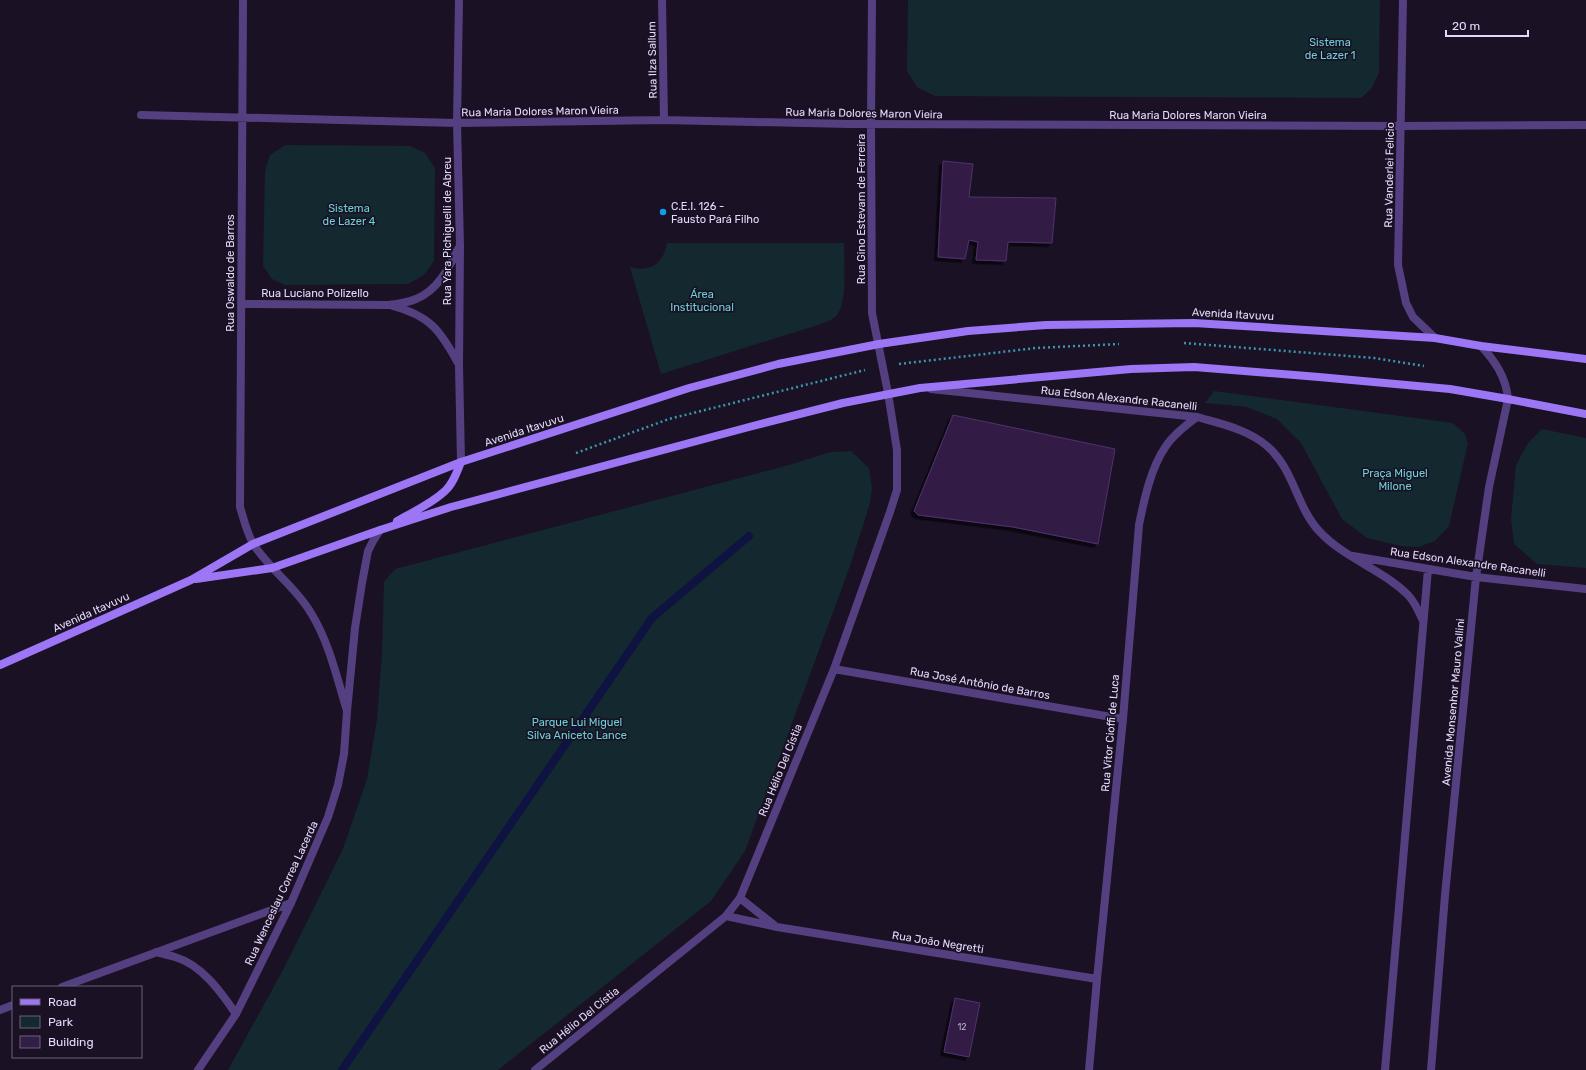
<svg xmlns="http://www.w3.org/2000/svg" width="1586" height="1070" font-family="Rubik,sans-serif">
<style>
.green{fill:#14282f}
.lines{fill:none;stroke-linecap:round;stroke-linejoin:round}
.stream{stroke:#0e1341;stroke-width:8}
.building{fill:#311e45;stroke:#4f326f;filter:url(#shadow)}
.path{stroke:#3996af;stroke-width:2.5;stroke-dasharray:2 3;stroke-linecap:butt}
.minor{stroke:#544080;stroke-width:8}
.secondary{stroke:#9c76f5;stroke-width:8}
.poi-dot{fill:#139bed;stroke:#1a1125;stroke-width:1.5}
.labels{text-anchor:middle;stroke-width:3.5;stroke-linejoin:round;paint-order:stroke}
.number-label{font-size:9px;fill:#b9aace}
.park-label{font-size:11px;fill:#69d4d7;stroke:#1a1125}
.street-label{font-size:11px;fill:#e6d8fc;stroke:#1a1125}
.poi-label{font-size:11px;fill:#e6d8fc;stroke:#1a1125;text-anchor:start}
</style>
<defs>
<filter id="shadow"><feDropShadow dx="-3.5" dy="3.5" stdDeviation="0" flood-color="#0009"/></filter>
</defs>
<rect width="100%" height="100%" fill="#1a1125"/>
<!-- green -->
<path class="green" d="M908 0H1380L1379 73 1371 89 1361 98 935 96 917 87 907 71Z
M285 145 410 146 425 153 435 168 434 261 424 275 408 284 285 285 272 279 263 266 265 171 270 155Z
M667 243H844C844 260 848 307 835 317 830 321 823 323 818 325L661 374 630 267C650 273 664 263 667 243Z
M1214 391 1453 423 1465 434 1468 443 1449 526 1435 541 1418 547 1401 546 1367 538 1342 519 1301 443 1277 419 1247 407 1205 403Z
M1542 429 1586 438V568L1537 564 1514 544 1511 519 1516 465 1528 443Z
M851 451 869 468 872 489 870 503 850 566 745 851 711 901 498 1070H228L283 970 343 849 367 779 377 719 382 654 384 582 395 569 789 465 830 452Z"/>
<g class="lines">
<!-- stream -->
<path class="stream" d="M342 1070 652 618 749 536"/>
</g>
<!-- building -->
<path class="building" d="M943 161 973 164 969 197 1056 198 1052 243 1008 242 1006 261 976 260 978 242 969 240 965 259 938 257Z
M953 415 1115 449 1098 544 1013 527 918 515 914 511Z
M955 998 980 1003 969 1057 944 1052Z"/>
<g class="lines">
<!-- path -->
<path class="path" d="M1184 343 1374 358 1424 366
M899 364 1036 348 1119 344
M576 453 669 419 865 370"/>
<!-- minor -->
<path class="minor" d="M243 0 240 507C244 520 247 534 254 545 270 570 296 587 311 613 329 642 337 678 347 711
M459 0 457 123 460 246 459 365 461 462
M662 0 664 120
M1403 0 1398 265 1406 303 1413 317 1435 338
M141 115 457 123 664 120 849 124 1400 126 1586 125
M241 304 388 305C398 304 407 303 416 299 437 291 449 268 458 249
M393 306C430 316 440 330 458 363
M931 389 1197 417C1221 424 1247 429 1267 446 1294 469 1296 506 1319 531 1345 559 1382 569 1408 595 1415 602 1419 612 1423 621
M1353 556 1476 577 1586 589
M834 669 1123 719
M740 898 774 925
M726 916 777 927 1097 979
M156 952C162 954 169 955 175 957 202 965 221 992 236 1014
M62 987 291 903
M0 1010 13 1005
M198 1070 236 1014 291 903 328 817 338 785 344 754 347 711 355 628 362 583 368 551 373 541 380 530
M535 1070 726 916 740 898 834 669 890 512 897 490V450L888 393 872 313 871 124 872 0
M1089 1070 1097 979 1123 719 1139 525C1144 500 1151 467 1166 446 1174 434 1186 425 1197 417
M1385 1070 1428 569
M1431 1070 1445 895 1476 577 1489 487 1508 399C1506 377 1495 361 1481 346"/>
<!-- secondary -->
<path class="secondary" d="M397 521C413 512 431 504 445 491 453 484 457 472 461 462
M196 579 272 568 380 530 451 507 749 427 843 403 920 388 1131 369 1194 367 1319 377 1450 389 1508 399 1586 414
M0 665 191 580 253 544 461 462 689 388 778 364 879 344 968 331 1046 325 1194 323 1435 338 1481 346 1586 359"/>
</g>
<!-- markers -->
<circle class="poi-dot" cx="663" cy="212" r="4"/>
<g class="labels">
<!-- number labels -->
<g class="number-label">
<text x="962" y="1030">12</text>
</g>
<!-- park labels -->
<g class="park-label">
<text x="1330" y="46">Sistema<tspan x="1330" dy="13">de Lazer 1</tspan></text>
<text x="349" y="212">Sistema<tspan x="349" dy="13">de Lazer 4</tspan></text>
<text x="702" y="298">Área<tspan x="702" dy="13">Institucional</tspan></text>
<text x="1395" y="477">Praça Miguel<tspan x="1395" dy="13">Milone</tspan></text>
<text x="577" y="726">Parque Lui Miguel<tspan x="577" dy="13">Silva Aniceto Lance</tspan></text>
</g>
<!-- street labels -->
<g class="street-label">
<text transform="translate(652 60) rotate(-91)" y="4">Rua Ilza Sallum</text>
<text transform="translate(540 111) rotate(-1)" y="4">Rua Maria Dolores Maron Vieira</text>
<text transform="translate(864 113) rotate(1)" y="4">Rua Maria Dolores Maron Vieira</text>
<text x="1188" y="119">Rua Maria Dolores Maron Vieira</text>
<text transform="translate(1389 175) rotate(-89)" y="4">Rua Vanderlei Felicio</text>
<text transform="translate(861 209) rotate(-90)" y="4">Rua Gino Estevam de Ferreira</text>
<text transform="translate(447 231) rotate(-90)" y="4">Rua Yara Pichiguelli de Abreu</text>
<text transform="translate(230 273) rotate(-90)" y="4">Rua Oswaldo de Barros</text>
<text x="315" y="297">Rua Luciano Polizello</text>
<text transform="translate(1233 314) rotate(3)" y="4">Avenida Itavuvu</text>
<text transform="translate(1119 398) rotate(6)" y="4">Rua Edson Alexandre Racanelli</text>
<text transform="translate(524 430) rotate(-18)" y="4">Avenida Itavuvu</text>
<text transform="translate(1468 562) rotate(8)" y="4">Rua Edson Alexandre Racanelli</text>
<text transform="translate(91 612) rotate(-24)" y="4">Avenida Itavuvu</text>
<text transform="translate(980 683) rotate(10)" y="4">Rua José Antônio de Barros</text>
<text transform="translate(1453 702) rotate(-85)" y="4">Avenida Monsenhor Mauro Vallini</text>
<text transform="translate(1110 733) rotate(-85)" y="4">Rua Vitor Cioffi de Luca</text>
<text transform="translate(780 770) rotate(-68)" y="4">Rua Hélio Del Cístia</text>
<text transform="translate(281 893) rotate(-65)" y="4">Rua Wenceslau Correa Lacerda</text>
<text transform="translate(938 942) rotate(9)" y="4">Rua João Negretti</text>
<text transform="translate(579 1020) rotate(-39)" y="4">Rua Hélio Del Cístia</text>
</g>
<!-- poi labels -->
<g class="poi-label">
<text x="671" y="210">C.E.I. 126 -<tspan x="671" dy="13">Fausto Pará Filho</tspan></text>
</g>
</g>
<!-- legend -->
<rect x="12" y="986" width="130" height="72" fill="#1a1125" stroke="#6c617b"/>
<rect x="20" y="999" width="20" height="6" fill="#9c76f5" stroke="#6c617b"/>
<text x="48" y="1006" font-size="12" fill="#e6d8fc">Road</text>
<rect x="20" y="1016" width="20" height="12" fill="#14282f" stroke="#6c617b"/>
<text x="48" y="1026" font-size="12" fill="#e6d8fc">Park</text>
<rect x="20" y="1036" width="20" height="12" fill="#311e45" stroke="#6c617b"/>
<text x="48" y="1046" font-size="12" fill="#e6d8fc">Building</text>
<!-- scale -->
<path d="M1446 30v6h82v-6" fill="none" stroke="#e6d8fc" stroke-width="2"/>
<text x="1452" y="30" font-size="12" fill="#e6d8fc" stroke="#1a1125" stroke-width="3" paint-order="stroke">20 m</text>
</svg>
